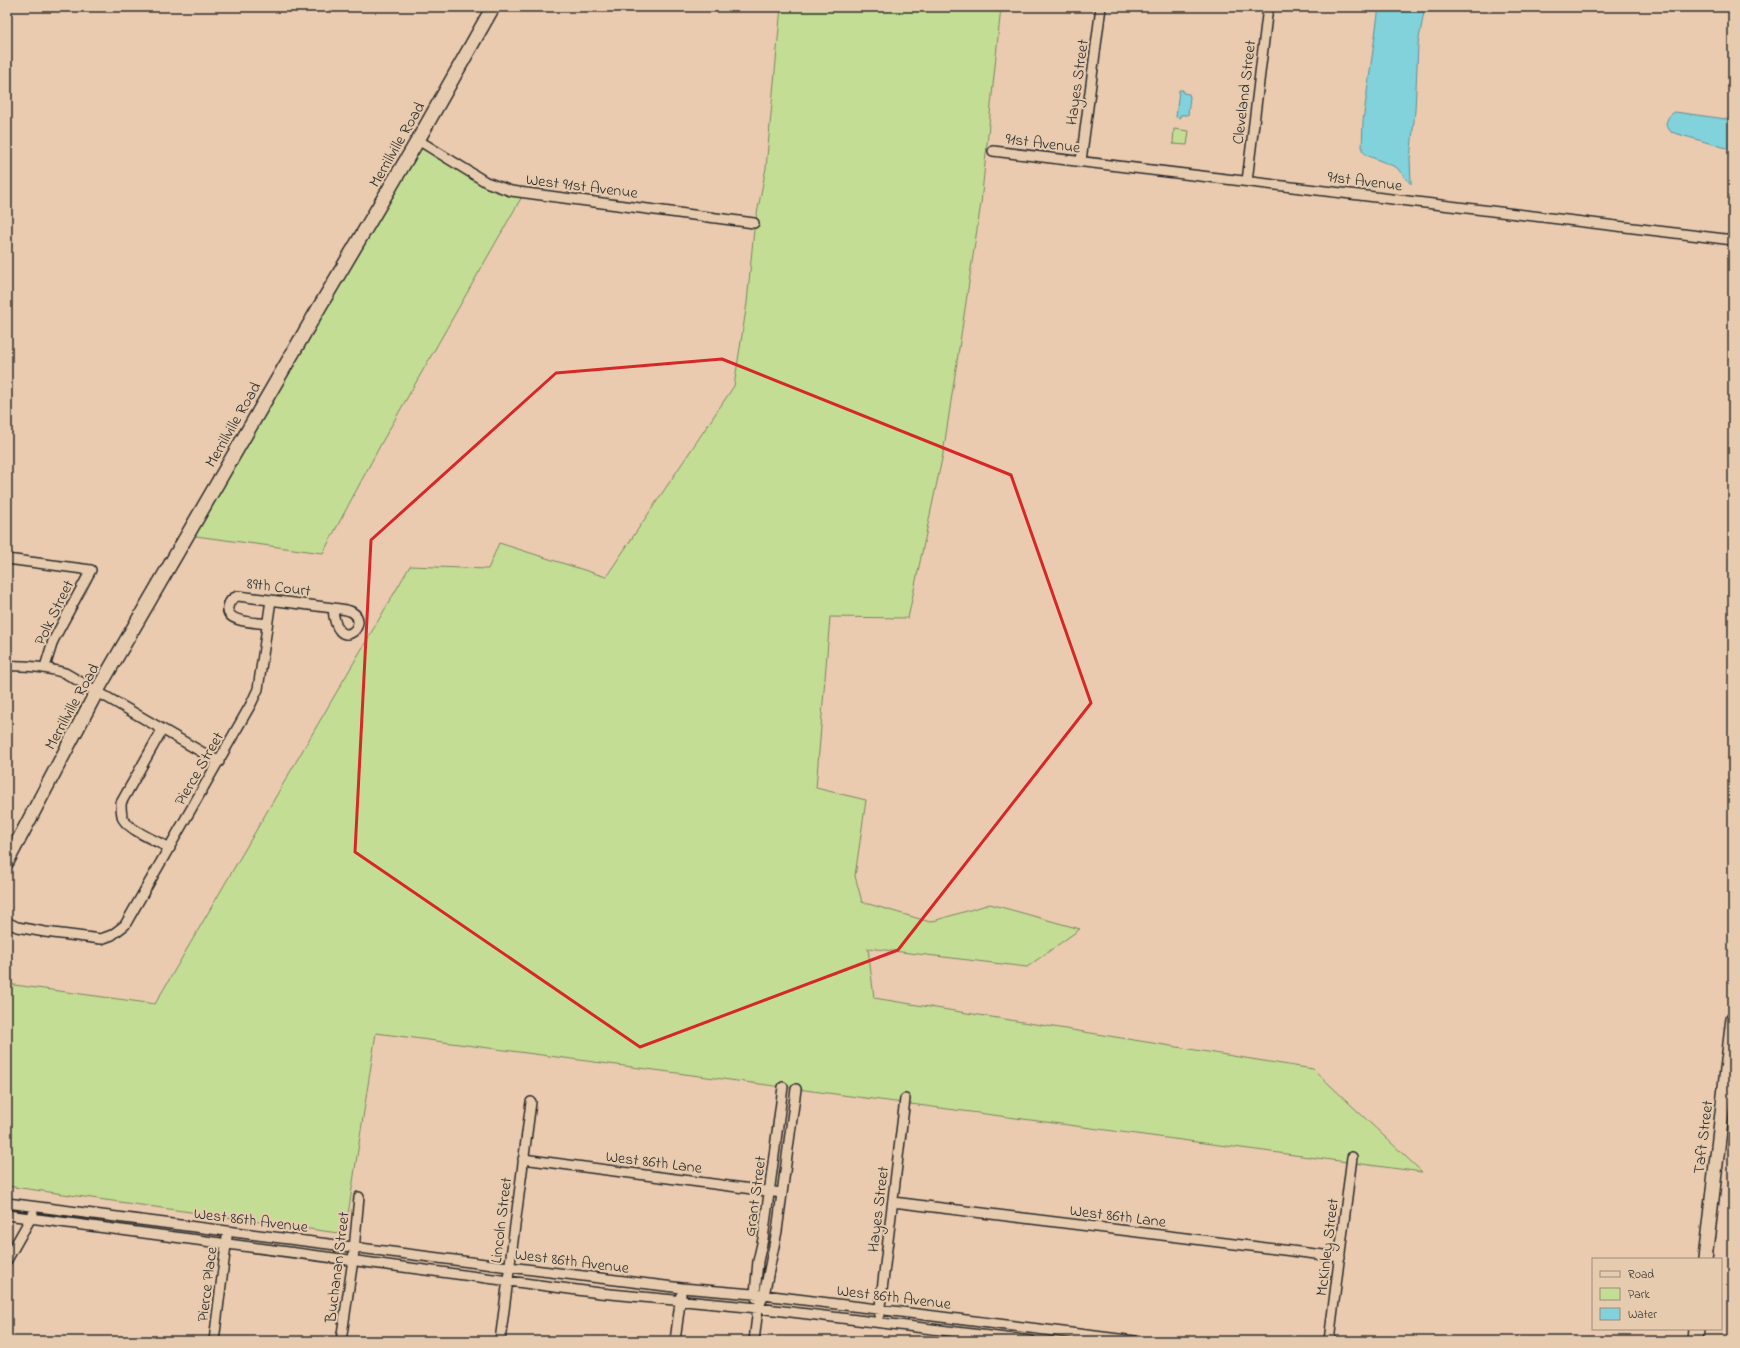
<svg xmlns="http://www.w3.org/2000/svg" width="1740" height="1348" font-family="'Indie Flower',sans-serif">
<style>
.green{fill:#c4dd94;stroke:#788460}
.water{fill:#81d2db;stroke:#5f8f95}
.lines{fill:none;stroke-linecap:round;stroke-linejoin:round}
.street-casing{stroke:#2b2b2b;stroke-width:12}
.secondary-casing{stroke:#2b2b2b;stroke-width:16}
.street{stroke:#e7cbae;stroke-width:9}
.secondary{stroke:#e7cbae;stroke-width:13}
.marked{fill:none;stroke:#d62828;stroke-width:3;stroke-linejoin:round}
.labels{text-anchor:middle;stroke-width:4;stroke-linejoin:round;paint-order:stroke}
.street-label{font-size:16px;fill:#2b2b2b;stroke:#e7cbae}
</style>
<rect width="100%" height="100%" fill="#eacbb0"/>
<filter id="ink" filterUnits="userSpaceOnUse"><feTurbulence type="fractalNoise" baseFrequency=".025" numOctaves="2"/><feDisplacementMap in="SourceGraphic" scale="8" xChannelSelector="R" yChannelSelector="G"/><feConvolveMatrix kernelMatrix="1 2 1 2 8 2 1 2 1" color-interpolation-filters="sRGB"/></filter>
<g filter="url(#ink)">
<!-- green -->
<path class="green" d="M781 7H1001L981 203 943 454 908 618 830 617 816 788 866 800 855 876 862 902 930 922 990 904 1080 929 1027 967 868 948 874 998 1313 1069 1422 1172 376 1033 345 1234 7 1186V984L155 1004 410 566 488 569 499 543 606 577 734 386 747 303 754 229 766 168Z
M1174 129 1189 131 1187 145 1173 144Z
M418 140 486 182 524 193 382 442 323 553 188 535Z"/>
<!-- water -->
<path class="water" d="M1379 7H1425L1418 44 1415 111 1410 159 1411 184 1396 167 1366 155 1362 150 1363 121Z
M1179 90H1183V93L1189 94 1190 97 1188 115H1180V118L1176 117Z
M1675 112 1733 120V150L1671 132 1666 125C1667 118 1669 115 1675 112Z"/>
<g class="lines">
<defs>
<path id="street" d="M418 140 486 182 511 191 754 223
M993 151 1733 240
M1081 161 1101 7
M1247 181 1268 7
M7 559 91 570 53 641 45 667
M267 624C257 622 225 623 228 607 229 601 232 598 238 596L333 608C336 657 372 624 352 612 347 609 338 609 333 608
M7 666C28 665 45 667 65 673L219 762
M162 730 121 803C121 809 121 814 123 819 129 830 158 842 170 848
M7 922 17 927 45 932 101 939 112 935 125 925 251 704 258 689 271 600
M523 1159 782 1193
M893 1202 1340 1257
M7 1203 509 1267 682 1288 764 1295 1135 1341
M7 1215 600 1293 758 1308 1031 1341
M7 1260 33 1214
M756 1298 755 1294 758 1261 763 1239 783 1087
M879 1315 905 1099
M214 1341 227 1237
M341 1341 353 1260 359 1197
M500 1341 531 1102
M675 1341 681 1295
M754 1341 758 1308 764 1295 777 1231 796 1089
M1329 1341 1352 1157"/>
<path id="secondary" d="M7 862 97 691 320 306 418 140 493 7
M1705 1259 1733 1018
M1696 1341 1697 1329"/>
</defs>
<!-- street casing -->
<use href="#street" class="street-casing"/>
<!-- secondary casing -->
<use href="#secondary" class="secondary-casing"/>
<!-- street -->
<use href="#street" class="street"/>
<!-- secondary -->
<use href="#secondary" class="secondary"/>
</g>
</g>
<!-- marked area -->
<path class="marked" d="M722 359 1011 475 1091 703 898 950 640 1047 355 852 371 540 556 373Z"/>
<g class="labels">
<!-- street labels -->
<g class="street-label">
<text transform="translate(1076 82) rotate(-82)" y="6">Hayes Street</text>
<text transform="translate(1243 92) rotate(-83)" y="6">Cleveland Street</text>
<text transform="translate(1043 142) rotate(7)" y="6">91st Avenue</text>
<text transform="translate(396 144) rotate(-60)" y="6">Merrillville Road</text>
<text transform="translate(1365 180) rotate(7)" y="6">91st Avenue</text>
<text transform="translate(582 185) rotate(7)" y="6">West 91st Avenue</text>
<text transform="translate(232 424) rotate(-60)" y="6">Merrillville Road</text>
<text transform="translate(279 586) rotate(7)" y="6">89th Court</text>
<text transform="translate(53 612) rotate(-64)" y="6">Polk Street</text>
<text transform="translate(71 706) rotate(-61)" y="6">Merrillville Road</text>
<text transform="translate(198 768) rotate(-60)" y="6">Pierce Street</text>
<text transform="translate(1702 1137) rotate(-83)" y="6">Taft Street</text>
<text transform="translate(654 1161) rotate(7)" y="6">West 86th Lane</text>
<text transform="translate(754 1196) rotate(-82)" y="6">Grant Street</text>
<text transform="translate(877 1209) rotate(-83)" y="6">Hayes Street</text>
<text transform="translate(1118 1215) rotate(7)" y="6">West 86th Lane</text>
<text transform="translate(251 1219) rotate(7)" y="6">West 86th Avenue</text>
<text transform="translate(500 1220) rotate(-83)" y="6">Lincoln Street</text>
<text transform="translate(1326 1247) rotate(-83)" y="6">McKinley Street</text>
<text transform="translate(572 1260) rotate(7)" y="6">West 86th Avenue</text>
<text transform="translate(336 1267) rotate(-83)" y="6">Buchanan Street</text>
<text transform="translate(206 1284) rotate(-83)" y="6">Pierce Place</text>
<text transform="translate(894 1296) rotate(7)" y="6">West 86th Avenue</text>
</g>
</g>
<!-- margin -->
<rect width="1740" height="1348" fill="none" stroke="#e7cbae" stroke-width="24"/>
<rect x="12" y="12" width="1716" height="1324" fill="none" stroke="#2b2b2b" stroke-width="1.5" filter="url(#ink)"/>
<!-- legend -->
<rect x="1592" y="1258" width="130" height="72" fill="#e7cbae" stroke="#9c8b7a"/>
<rect x="1600" y="1271" width="20" height="6" fill="#e7cbae" stroke="#9c8b7a"/>
<text x="1628" y="1278" font-size="12" fill="#2b2b2b">Road</text>
<rect x="1600" y="1288" width="20" height="12" fill="#c4dd94" stroke="#9c8b7a"/>
<text x="1628" y="1298" font-size="12" fill="#2b2b2b">Park</text>
<rect x="1600" y="1308" width="20" height="12" fill="#81d2db" stroke="#9c8b7a"/>
<text x="1628" y="1318" font-size="12" fill="#2b2b2b">Water</text>
</svg>
